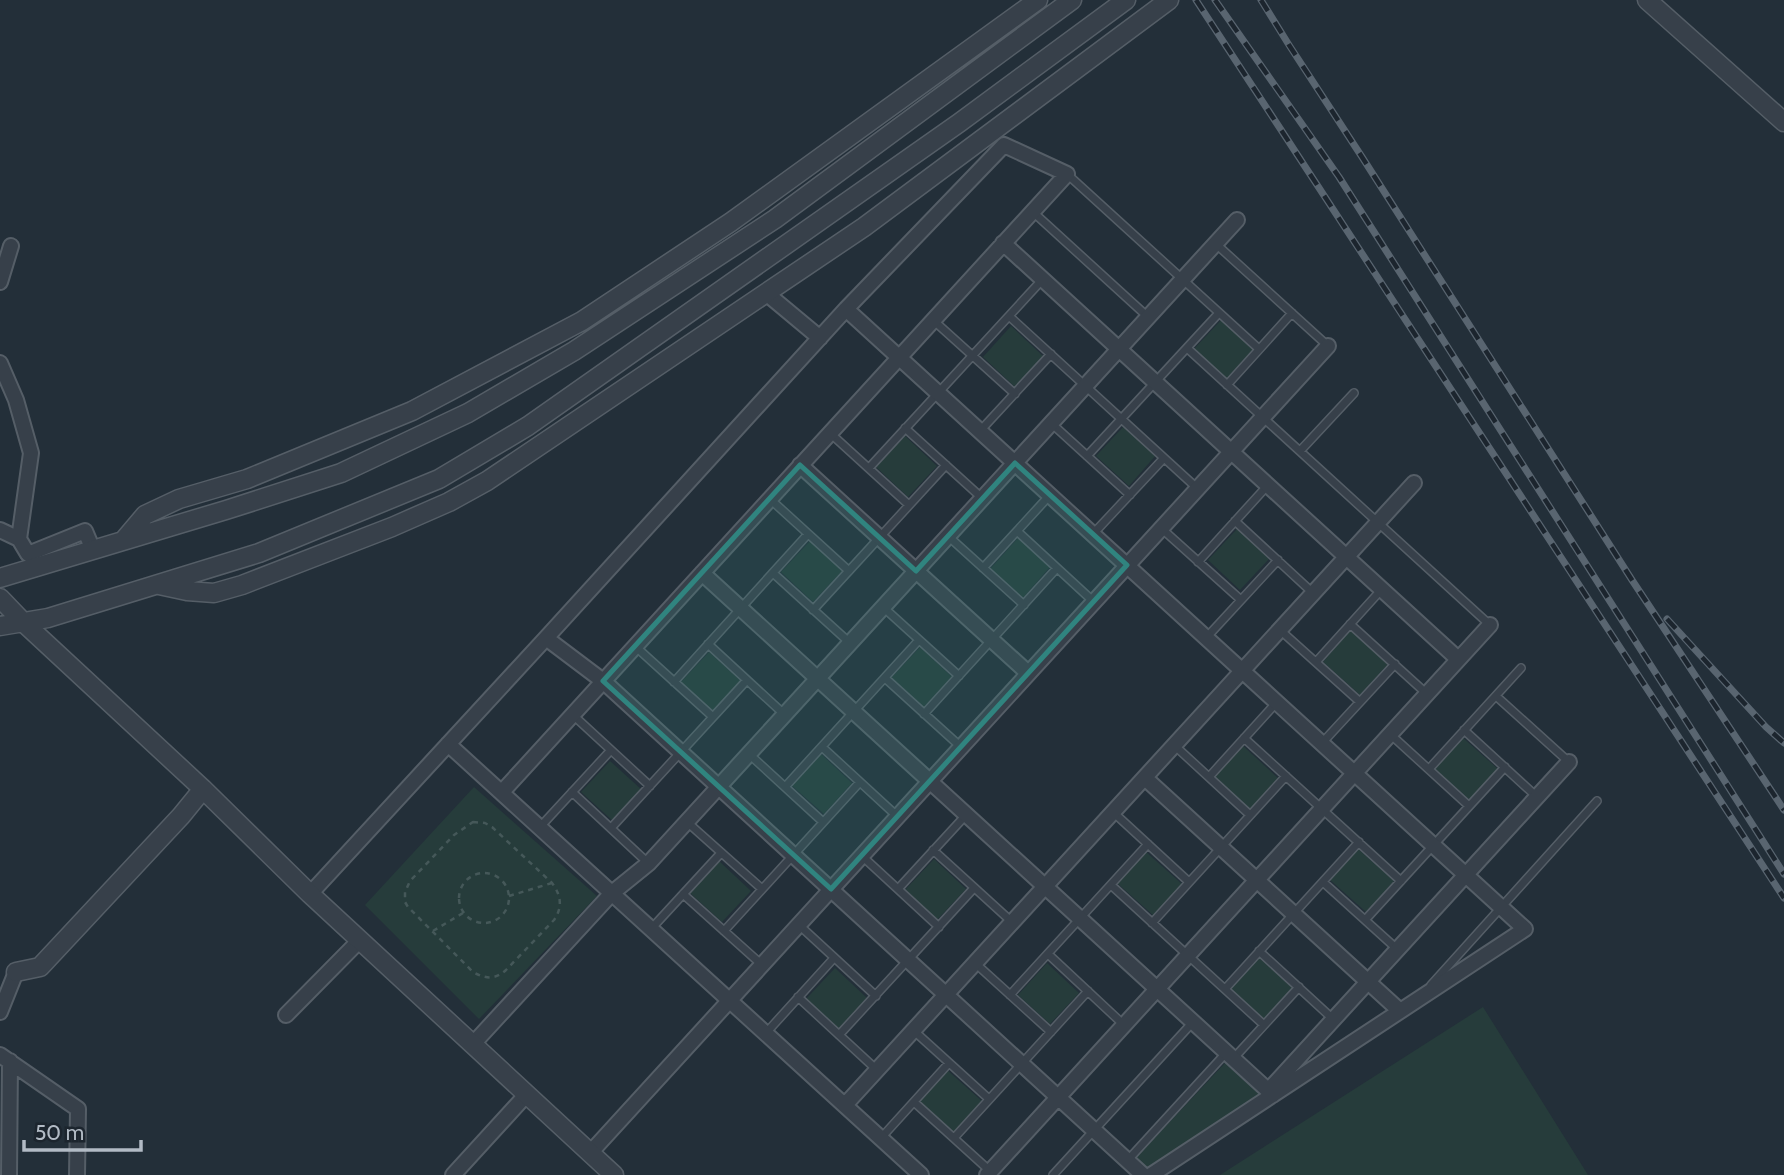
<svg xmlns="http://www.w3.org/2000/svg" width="1784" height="1175" font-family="Cabin,sans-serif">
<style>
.green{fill:#263c3b}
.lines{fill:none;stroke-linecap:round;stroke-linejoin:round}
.service-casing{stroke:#555e67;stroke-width:10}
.minor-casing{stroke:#555e67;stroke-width:18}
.tertiary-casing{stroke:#555e67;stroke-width:21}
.path{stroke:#455859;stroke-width:2.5;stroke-dasharray:5 5;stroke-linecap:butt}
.service{stroke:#37404a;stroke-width:7}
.minor{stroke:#37404a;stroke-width:14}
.tertiary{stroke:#37404a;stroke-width:18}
.rail-casing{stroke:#596570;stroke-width:7}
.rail{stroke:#1c252e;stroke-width:4.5;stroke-dasharray:13;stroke-linecap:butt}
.marked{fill:#30847f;fill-opacity:0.2;stroke:#30847f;stroke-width:5;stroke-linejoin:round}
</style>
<rect width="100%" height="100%" fill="#232f39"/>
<!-- green -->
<path class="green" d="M1223 318 1255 348 1226 379 1194 349Z
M1011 326 1043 356 1015 387 983 357Z
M1125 425 1157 454 1129 486 1096 456Z
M905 436 937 466 908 497 876 467Z
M1237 529 1269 559 1240 590 1208 560Z
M1018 538 1050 567 1022 599 990 569Z
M810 541 842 571 813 602 781 572Z
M1350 630 1388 664 1360 695 1323 662Z
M920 647 952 677 923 708 891 678Z
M709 652 741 681 712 713 680 683Z
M1461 736 1498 769 1470 800 1433 767Z
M1241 744 1278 778 1250 809 1214 776Z
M820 753 852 783 824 814 791 785Z
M610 761 642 790 613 821 581 792Z
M474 787 597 896 479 1019 365 905Z
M1357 848 1394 881 1366 912 1329 879Z
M1145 851 1182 884 1154 916 1117 883Z
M934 859 966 889 937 920 905 890Z
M719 861 751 891 722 922 690 893Z
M1257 956 1294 989 1266 1021 1229 988Z
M1047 963 1079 993 1050 1024 1018 995Z
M835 968 867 998 838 1029 806 999Z
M1483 1007 1588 1175H1220Z
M1225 1063 1263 1097 1148 1171 1134 1160Z
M946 1069 983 1102 955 1133 918 1100Z"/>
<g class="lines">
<defs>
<path id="service" d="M1067 174 1259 349
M1033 212 1148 317
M1216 244 1328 346
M1009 316 1198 489
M933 320 1015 394
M1187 348 1490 625
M1227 385 1292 313
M1051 423 1130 495
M905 428 982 498
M980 431 1051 354
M830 433 909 505
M1300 451 1354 393
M1087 456 1219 313
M869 468 1042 280
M770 499 849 571
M1235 521 1313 593
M1161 528 1241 600
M1017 531 1094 602
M1093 534 1164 458
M948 536 1024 605
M1198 562 1268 485
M983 568 1050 495
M773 573 850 643
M883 607 959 676
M813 610 946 465
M1350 624 1427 694
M1280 630 1360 702
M1206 638 1278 560
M708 644 785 715
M636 647 713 717
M1316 662 1382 589
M885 678 961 747
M674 682 808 534
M1496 696 1569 762
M924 714 1057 568
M573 715 650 786
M1464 730 1537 797
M1390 734 1469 806
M1244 738 1401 881
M1322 743 1395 664
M1174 745 1250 815
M822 747 898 817
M749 754 823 822
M1429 769 1521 668
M1209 777 1277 702
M785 787 919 640
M572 792 648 863
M1113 812 1189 882
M687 822 762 889
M540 827 611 750
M611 828 747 680
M933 850 1012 922
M862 856 939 927
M1323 882 1397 949
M1111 885 1264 1025
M898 889 966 815
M683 894 762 965
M1365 920 1505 767
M1152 923 1286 776
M799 925 876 996
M651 929 721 853
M724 931 860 782
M1259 951 1333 1019
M1048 954 1124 1025
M975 963 1051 1032
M1431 985 1597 801
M1225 989 1359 842
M1010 995 1148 844
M798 997 877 1070
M913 1030 989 1099
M766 1033 834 958
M839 1035 974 888
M1233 1059 1299 987
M914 1102 990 1171
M881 1138 949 1063
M954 1138 1088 991
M1127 1161 1226 1053
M1053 1175 1193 1022"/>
<path id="minor" d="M1003 243 1458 659
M0 282 11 246
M766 293 820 338
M846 309 1525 929 1151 1175
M0 363 16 400 31 453 19 539
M800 465 1028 673
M0 530 19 539 28 554 85 531 93 550
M702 573 1273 1095
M546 638 603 681 1143 1175
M448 744 921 1175
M1145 778 1400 1011
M310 894 546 638 846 309 1004 145 1067 174 502 792
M0 1012 16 972
M286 1015 360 940
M473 1044 612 893 649 863 1237 220
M0 1055 78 1109 77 1175
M1268 1091 1569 762
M845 1105 1414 483
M591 1152 1328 346
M9 1175 10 1061
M453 1175 527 1094
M987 1175 1490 625"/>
<path id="tertiary" d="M1647 0 1784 122
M123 541 145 515 179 499 247 479 412 411 582 321 731 222 1038 0
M0 578 226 510 341 473 468 413 574 351 775 219 1072 0
M159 585 187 591 214 593 242 585 392 527 449 502 487 481 864 227 1169 0
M0 598 23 622 203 789
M0 626 48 618 259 553 439 479 528 426 959 123 1126 0
M16 972 40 967 181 816 203 789 310 894 614 1175"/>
</defs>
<!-- service casing -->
<use href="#service" class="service-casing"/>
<!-- minor casing -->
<use href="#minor" class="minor-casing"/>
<!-- tertiary casing -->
<use href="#tertiary" class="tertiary-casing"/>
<!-- path -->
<path class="path" d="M473 822 485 823 492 827 552 883C561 895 563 907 554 920L506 970C495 980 486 979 473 972L408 907 405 902V892L410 881 454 835Z
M459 898a25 25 0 1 1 50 0a25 25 0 1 1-50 0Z
M509 896 552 883
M433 931 463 913"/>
<!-- service -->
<use href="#service" class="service"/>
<!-- minor -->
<use href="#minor" class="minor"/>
<!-- tertiary -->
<use href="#tertiary" class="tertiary"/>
<defs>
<path id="rail" d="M1196 0 1784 898
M1215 0 1339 177 1784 874
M1261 0 1289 45 1362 157 1632 580 1784 810
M1667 619 1766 727 1784 743"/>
</defs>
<!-- rail casing -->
<use href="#rail" class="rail-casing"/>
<!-- rail -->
<use href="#rail" class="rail"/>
</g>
<!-- marked area -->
<path class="marked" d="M1015 463 1127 565 831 889 603 681 800 465 916 571Z"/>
<!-- scale -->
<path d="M24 1140v10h117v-10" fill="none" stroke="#b2bbc5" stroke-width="3.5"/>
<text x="35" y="1140" font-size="21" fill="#b2bbc5" stroke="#1c252e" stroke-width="5" paint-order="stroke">50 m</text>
</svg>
